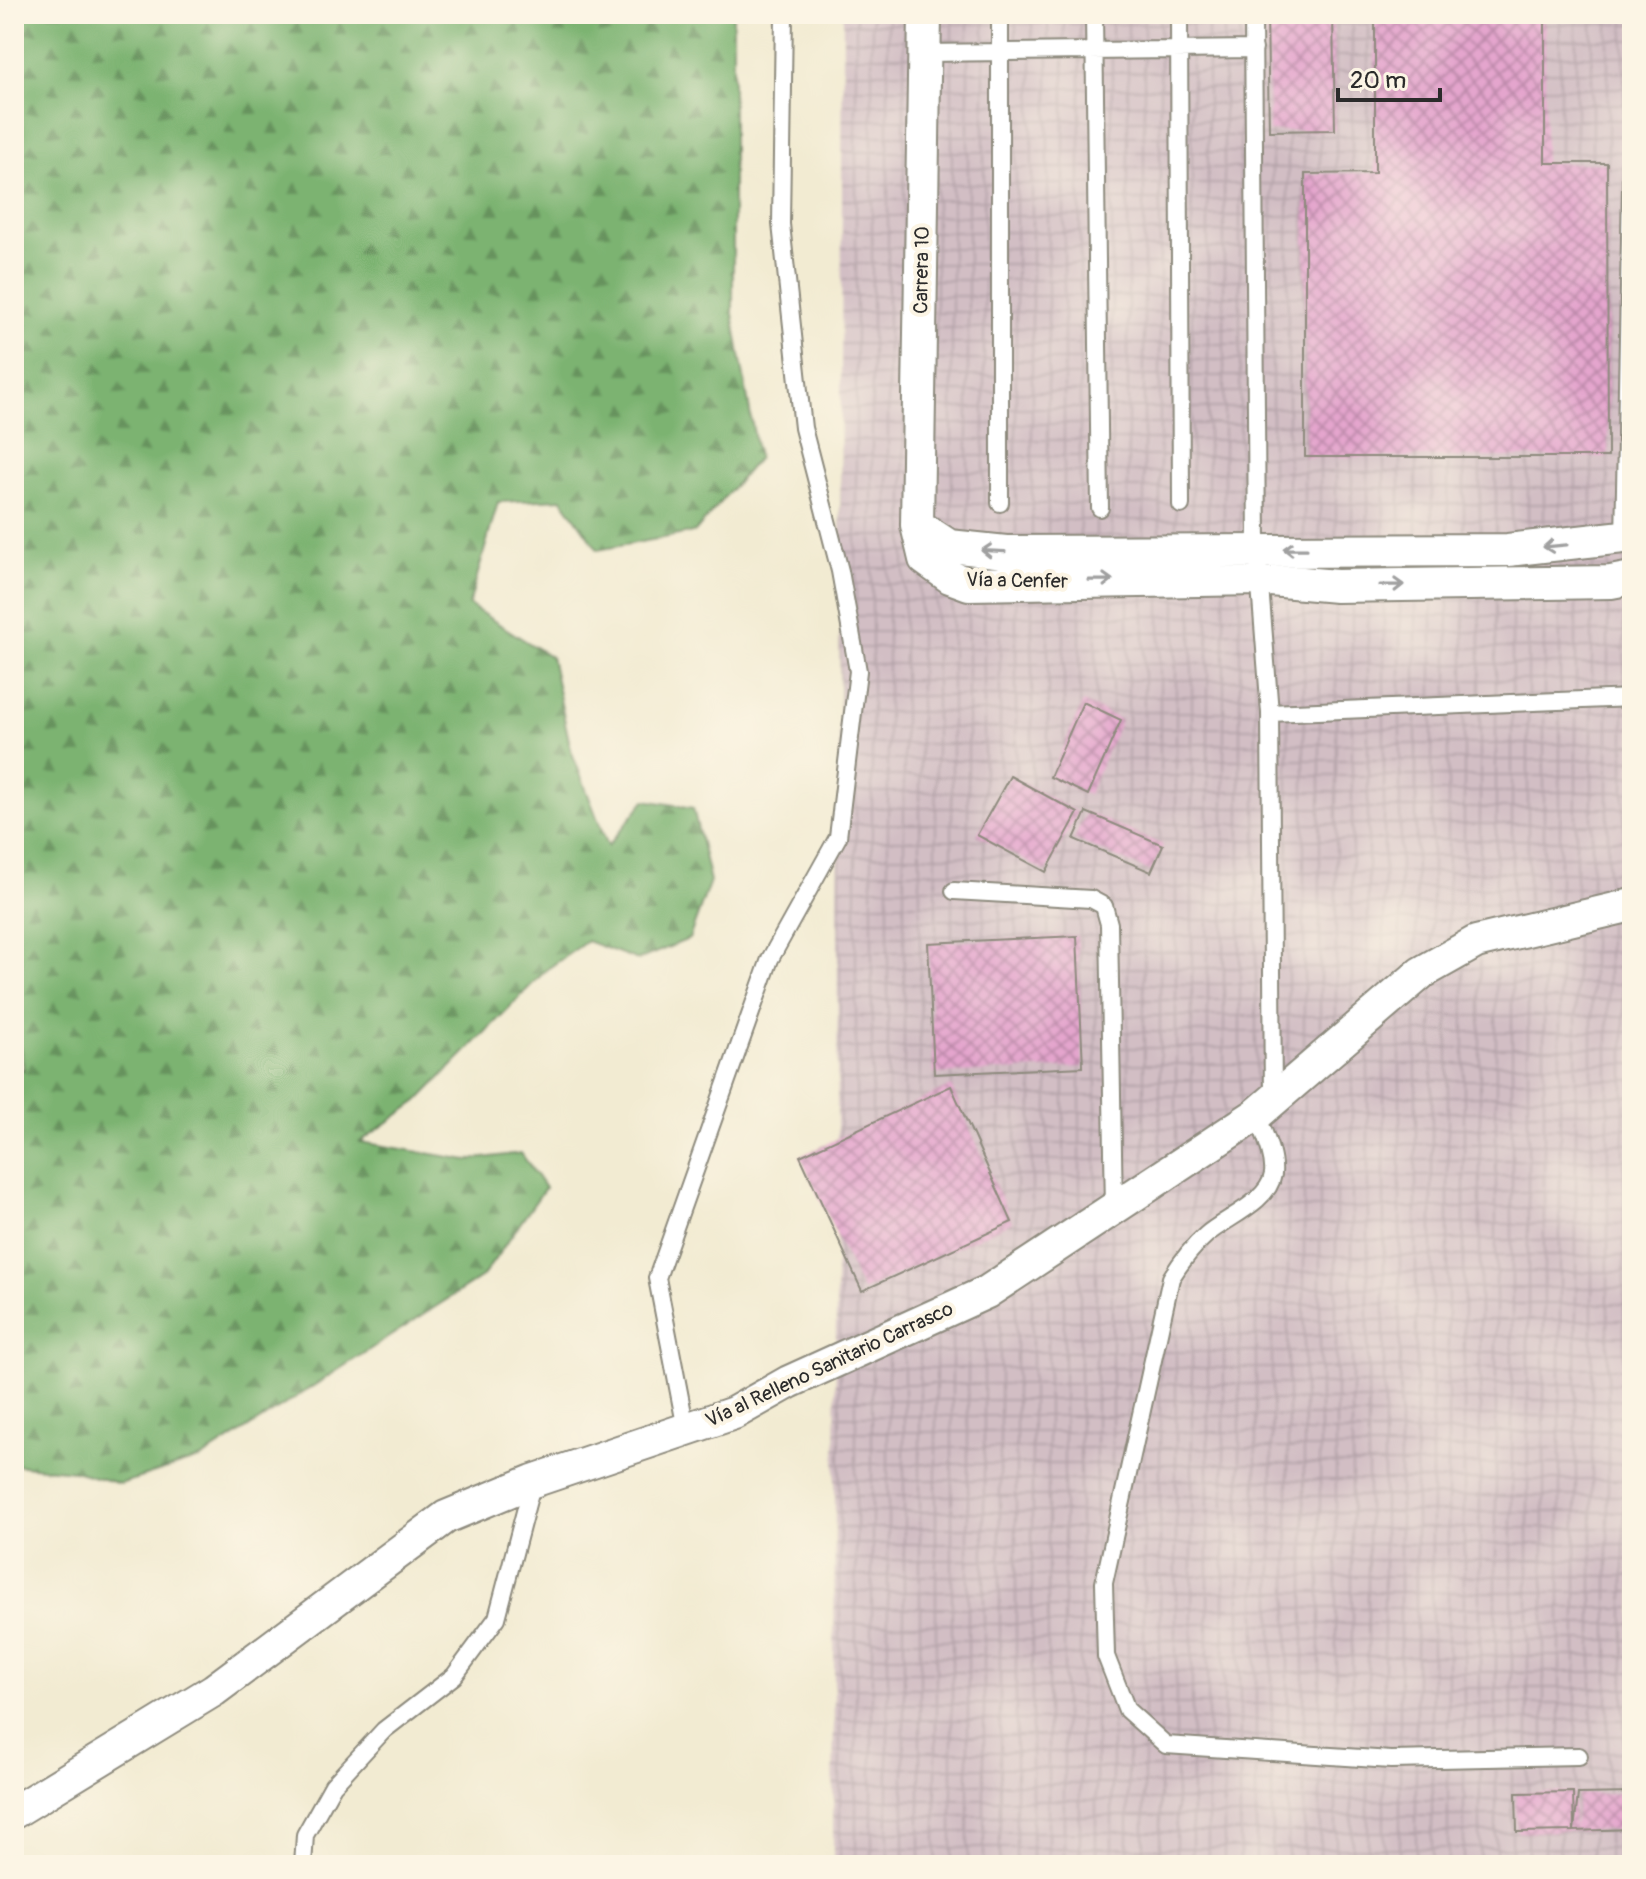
<svg xmlns="http://www.w3.org/2000/svg" width="1646" height="1879" font-family="Pangolin,sans-serif">
<style>
.industrial{fill:url(#industrial-grid)}
.forest{fill:url(#forest-firs);stroke:#546f4e;stroke-width:2}
.building{fill:url(#building-cross-hatch)}
.lines{fill:none;stroke-linecap:round;stroke-linejoin:round}
.service-casing{stroke:#8e8b7e;stroke-width:20}
.minor-casing{stroke:#8e8b7e;stroke-width:36}
.service{stroke:#fff;stroke-width:16}
.minor{stroke:#fff;stroke-width:32}
.oneway{stroke:#a0a0a0}
.labels{text-anchor:middle;stroke-width:8;stroke-linejoin:round;paint-order:stroke}
.street-label{font-size:20px;fill:#2b2b2b;stroke:#fcf5e5}
</style>
<defs>
<pattern id="industrial-grid" width="8" height="8" patternUnits="userSpaceOnUse" patternTransform="scale(2)"><rect width="8" height="8" fill="#d2bec4"/><path d="M0 4h8M4 0v8" fill="none" stroke="#b4a3a9"/></pattern>
<pattern id="forest-firs" width="22" height="20" patternUnits="userSpaceOnUse" patternTransform="scale(2)"><rect width="22" height="20" fill="#7cb371"/><path d="M5 1l3.5 6h-7zM16 11l3.5 6h-7z" fill="#66925d"/></pattern>
<pattern id="building-cross-hatch" width="8" height="8" patternUnits="userSpaceOnUse" patternTransform="scale(2)"><rect width="8" height="8" fill="#e4a5cd"/><path d="M0 0l8 8M0 8l8-8" fill="none" stroke="#b987a7"/></pattern>
</defs>
<rect width="100%" height="100%" fill="#fcf5e5"/>
<filter id="ink" filterUnits="userSpaceOnUse"><feTurbulence type="fractalNoise" baseFrequency=".0125" numOctaves="2"/><feDisplacementMap in="SourceGraphic" scale="16" xChannelSelector="R" yChannelSelector="G"/><feConvolveMatrix kernelMatrix="1 2 1 2 8 2 1 2 1" color-interpolation-filters="sRGB"/></filter>
<filter id="wash" filterUnits="userSpaceOnUse"><feTurbulence type="fractalNoise" baseFrequency=".006" numOctaves="4" result="noise"/><feDisplacementMap in="SourceGraphic" scale="32" xChannelSelector="R" yChannelSelector="G"/><feGaussianBlur stdDeviation="1.8" result="paint"/><feColorMatrix in="noise" values="0 0 0 0 0 0 0 0 0 0 0 0 0 0 0 0 0 1.4 0 .05"/><feComposite in="paint" operator="in"/></filter>
<g filter="url(#wash)">
<rect width="100%" height="100%" fill="#f2ebd2"/>
<!-- industrial -->
<path class="industrial" d="M843 14H1632V1865H833Z"/>
<!-- forest -->
<path class="forest" d="M14 14H733V314L758 458 695 532 598 550 562 499 498 502 469 605 551 657 571 750 608 846 645 800 693 808 710 881 689 939 638 960 587 941 546 970 418 1101 360 1142 468 1160 521 1153 545 1188 483 1276 202 1458 120 1484 74 1471 14 1465V1067L24 1070 14 1016Z"/>
<g id="blocks">
<!-- building -->
<path class="building" d="M1267 14H1333L1335 130 1269 131Z
M1375 14H1545V163H1607L1608 457H1305V174L1375 173Z
M1083 702 1121 720 1088 795 1050 777Z
M1010 776 1078 813 1046 872 977 835Z
M1086 812 1163 845 1151 872 1074 839Z
M1077 936 1083 1067 934 1074 928 943Z
M951 1086 1012 1222 862 1291 800 1156Z
M1573 1792 1574 1831 1517 1832 1516 1793Z
M1632 1793V1829L1574 1831 1578 1794Z"/>
</g>
</g>
<g filter="url(#ink)">
<use href="#blocks" fill-opacity="0" stroke="#8e8b7e" stroke-width="2"/>
<g class="lines">
<defs>
<path id="service" d="M1094 14 1100 508
M1179 14 1181 505
M1253 14 1257 548 1270 713 1273 1098
M925 53 1254 49
M1000 503V14
M1624 539 1632 137
M1270 713 1632 698
M954 891 1091 899 1104 906 1109 924 1114 1209
M1257 1114C1263 1132 1275 1155 1273 1174 1269 1202 1225 1218 1206 1235 1191 1248 1181 1262 1171 1278L1104 1583 1106 1656 1127 1710 1166 1745 1391 1760 1579 1756
M686 1429 657 1278 770 959 838 837 858 671 840 571 803 428 781 224 784 14
M303 1865 305 1835 333 1785 384 1730 454 1676 497 1618 533 1481"/>
<path id="minor" d="M925 14 917 525 925 559 950 577 969 584 1258 579 1336 586 1611 582 1632 578
M917 525 949 546 1006 552 1508 550 1632 536
M14 1812 214 1690 446 1517 533 1481 734 1413 789 1382 987 1292 1257 1114 1421 973 1476 942 1632 905"/>
</defs>
<!-- service casing -->
<use href="#service" class="service-casing"/>
<!-- minor casing -->
<use href="#minor" class="minor-casing"/>
<!-- service -->
<use href="#service" class="service"/>
<!-- minor -->
<use href="#minor" class="minor"/>
</g>
<!-- one-way arrows -->
<defs><path id="oneway-shaft" d="M-6 0H5M1.5-3L5.5 0L1.5 3" fill="none" stroke-width="1.6" stroke-linecap="round" stroke-linejoin="round" transform="scale(2)"/></defs>
<g class="oneway">
<use href="#oneway-shaft" transform="translate(1555 546) rotate(175)"/>
<use href="#oneway-shaft" transform="translate(1295 549) rotate(-179)"/>
<use href="#oneway-shaft" transform="translate(993 551) rotate(-177)"/>
<use href="#oneway-shaft" transform="translate(1101 580) rotate(-1)"/>
<use href="#oneway-shaft" transform="translate(1392 585) rotate(-1)"/>
</g>
</g>
<g class="labels">
<!-- street labels -->
<g class="street-label">
<text transform="translate(921 270) rotate(-89)" y="7">Carrera 10</text>
<text transform="translate(1017 580) rotate(1)" y="7">Vía a Cenfer</text>
<text transform="translate(829 1364) rotate(-25)" y="7">Vía al Relleno Sanitario Carrasco</text>
</g>
</g>
<!-- margin -->
<rect width="1646" height="1879" fill="none" stroke="#fcf5e5" stroke-width="48"/>
<!-- scale -->
<path d="M1338 88v12h102v-12" fill="none" stroke="#2b2b2b" stroke-width="4"/>
<text x="1350" y="88" font-size="24" fill="#2b2b2b" stroke="#fcf5e5" stroke-width="6" paint-order="stroke">20 m</text>
</svg>
